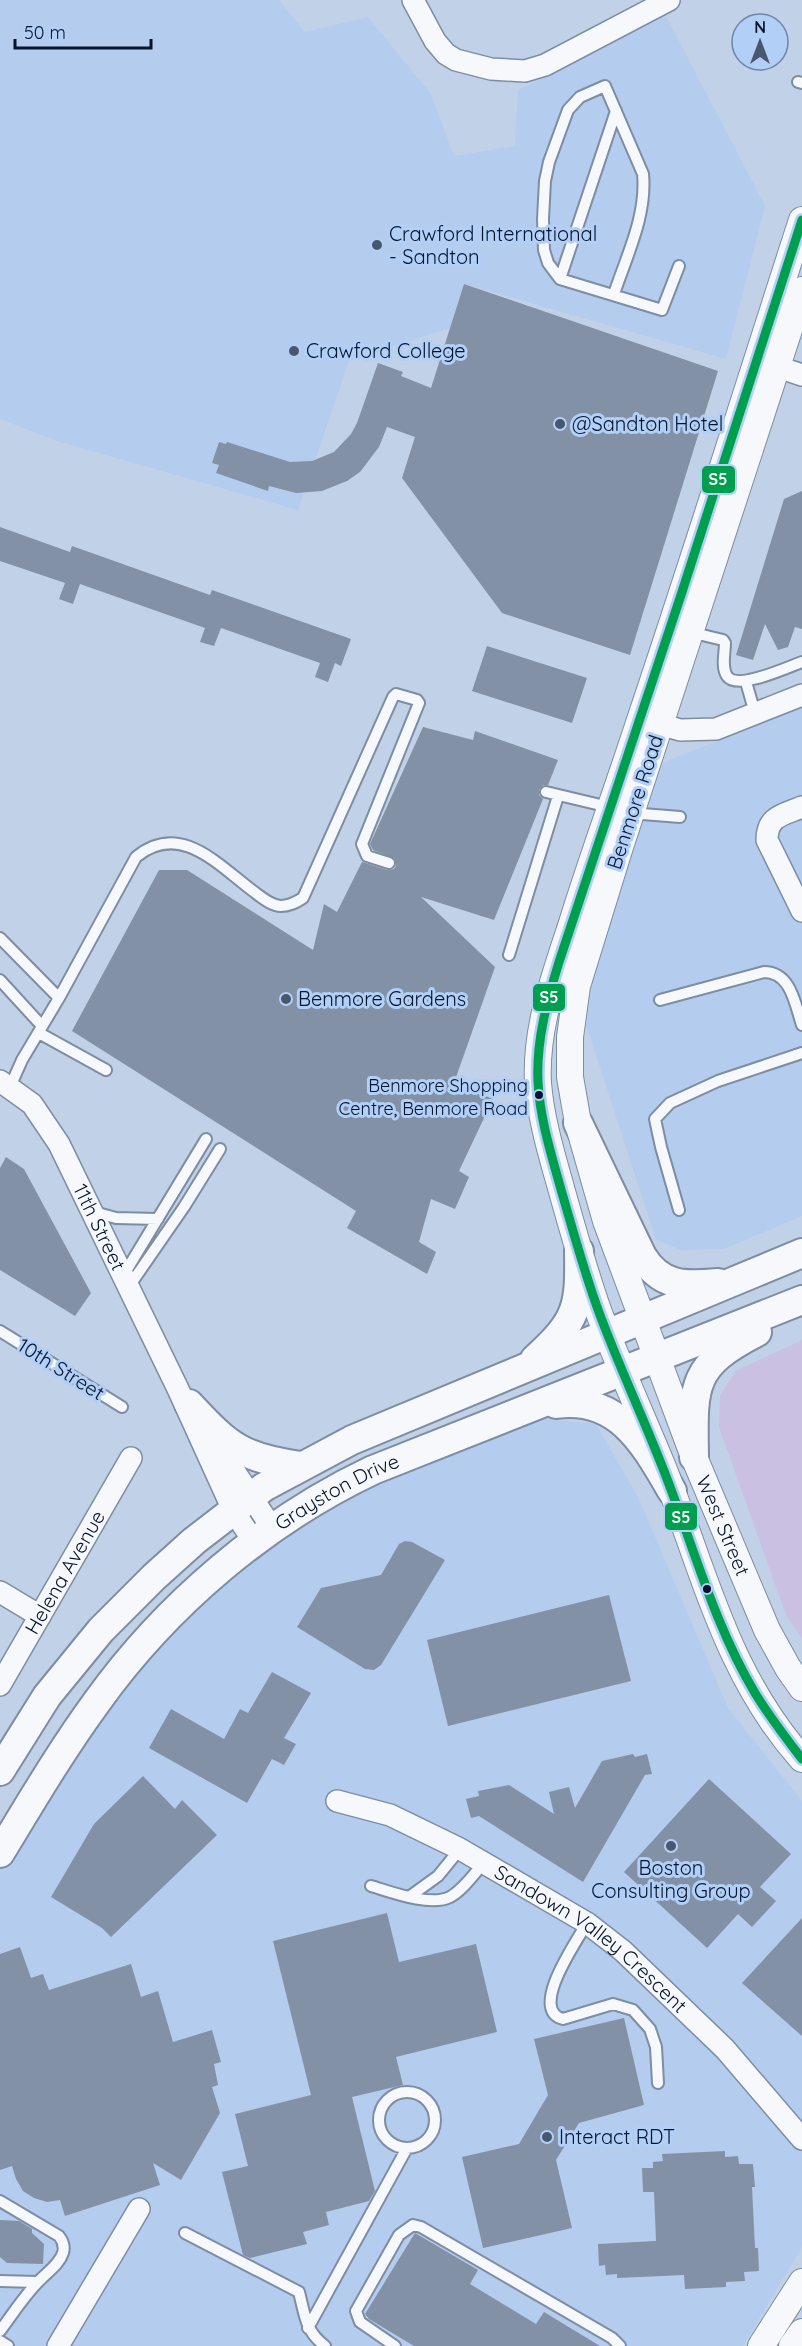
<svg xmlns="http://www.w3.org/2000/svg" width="802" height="2346" font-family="Quicksand,sans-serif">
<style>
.built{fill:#b4ccee}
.green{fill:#cac0e2}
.building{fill:#8291a5}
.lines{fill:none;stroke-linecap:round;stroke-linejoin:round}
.service-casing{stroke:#7d8da3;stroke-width:14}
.minor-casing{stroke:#7d8da3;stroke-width:24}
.tertiary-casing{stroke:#7d8da3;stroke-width:28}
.secondary-casing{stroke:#7d8da3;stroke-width:32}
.service{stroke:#f6f8fc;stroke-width:10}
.minor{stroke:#f6f8fc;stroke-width:21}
.tertiary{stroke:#f6f8fc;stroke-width:26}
.secondary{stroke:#f6f8fc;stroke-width:28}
.bus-1-casing{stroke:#b2cff7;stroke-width:14}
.bus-1{stroke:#009f4f;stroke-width:9}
.poi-dot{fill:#47576e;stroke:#b2cff7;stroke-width:2}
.bus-dot{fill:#05152d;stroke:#b2cff7;stroke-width:2}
.labels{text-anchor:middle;stroke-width:6;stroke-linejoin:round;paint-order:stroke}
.bus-label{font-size:18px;fill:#05152d;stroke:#b2cff7;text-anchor:end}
.poi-label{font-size:20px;fill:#05152d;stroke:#b2cff7;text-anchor:start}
.street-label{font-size:20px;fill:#05152d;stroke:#b2cff7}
.line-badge{stroke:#b2cff7;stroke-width:2}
.badge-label{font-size:16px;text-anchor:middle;font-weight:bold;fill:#fff}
</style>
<rect width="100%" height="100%" fill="#c1d2e8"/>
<!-- built -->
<path class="built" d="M0 0H279L305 32 368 17 431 94 454 156 515 146 518 90 666 16 765 206 726 359 464 284 450 328 349 361 298 510 57 441 0 419Z
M802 707V1216L724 1249 681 1250 656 1240 581 1009 650 768Z
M536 1418 596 1424 639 1499 728 1708 802 1801V2247L743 2346H0V1870L60 1768 250 1537Z"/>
<!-- green -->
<path class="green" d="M802 1340V1638L786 1615 719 1427 720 1395 736 1371Z"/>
<!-- building -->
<path class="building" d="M464 284 718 371 630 655 502 613 402 478 415 437 387 427 379 447 360 472 347 481 322 491 296 493 269 486 268 491 216 473 219 465 212 463 219 442 226 444 227 442 290 462 312 461 334 452 351 434 357 423 378 363 403 372 401 376 431 388Z
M802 491V629L795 627 788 647 778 650 765 624 753 660 736 655 784 499Z
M0 527 70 552 72 546 210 595 212 590 351 639 341 666 335 663 328 682 315 677 320 663 221 628 214 646 200 642 205 628 80 584 73 604 59 599 65 583 0 561Z
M487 646 587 678 572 723 472 691Z
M423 727 473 740 475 731 558 760 548 785H543L539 790V795L543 799 494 920 421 897 495 967 454 1083 493 1099 459 1171 469 1177 455 1209 431 1199 419 1242 436 1252 427 1274 347 1228 356 1211 72 1031 159 870H187L313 950 324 904 337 912 362 862 387 870 394 869 396 866 394 858 373 850 370 844Z
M6 1157 24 1169 91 1293 75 1316 0 1270V1168Z
M405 1541 412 1542 445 1560 381 1665 374 1670 365 1669 297 1627 321 1588 381 1575 399 1544Z
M609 1595 631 1681 448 1726 427 1640Z
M272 1672 311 1693 284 1738 296 1744 284 1765 272 1759 247 1803 149 1748 171 1709 224 1739 240 1709 248 1713Z
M633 1754 635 1757 647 1754 652 1774 645 1775 583 1882 479 1816 471 1818 466 1799 479 1796 478 1791 509 1785 554 1814 549 1792 569 1787 575 1808 602 1761Z
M143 1776 175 1809 182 1800 217 1835 111 1937 102 1928 51 1897 94 1824Z
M709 1779 791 1854 760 1887 776 1901 752 1927 738 1914 707 1948 624 1872Z
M387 1913 399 1962 476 1944 497 2032 396 2057 403 2085 352 2097 375 2191 369 2201 326 2212 329 2225 303 2232 307 2244 250 2258 243 2255 222 2172 248 2166 235 2114 311 2095 273 1941Z
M802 1918V2036L742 1983Z
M20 1947 31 1978 43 1974 49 1990 131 1964 141 1997 158 1991 173 2042 212 2030 221 2062 214 2064 218 2085 212 2087 220 2113 181 2180 153 2163 160 2185 65 2216 60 2200 47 2202 34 2198 23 2191 16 2179 12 2166 0 2170V1954Z
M624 2018 644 2105 579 2123 556 2160 572 2228 483 2248 462 2157 519 2144 548 2095 534 2039Z
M725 2151V2157L738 2156 739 2164H753L755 2187H752L755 2248H758L759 2271 744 2272 745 2281 726 2282V2287L685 2289 684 2275 617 2278V2274L606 2275 605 2265 599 2266 598 2244 656 2241 654 2192H643L642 2168H653V2162L663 2161 662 2154Z
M0 2220 19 2221 32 2229V2233L44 2244 43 2264 7 2263 0 2257Z
M415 2233 478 2270 470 2284 536 2324 544 2312 600 2346H414L369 2319 365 2314Z"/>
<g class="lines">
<defs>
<path id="service" d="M798 82 802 83
M560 279 616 111
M614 294C627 255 647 215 643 174L605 86 580 97 568 110 549 162 545 181 543 219 544 250 548 263 560 279 662 310 679 266
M690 632 723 640 725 643C725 653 721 667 727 676 737 691 788 667 802 662
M746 682 755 713
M546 792 609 807
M630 813 680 817
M0 938 59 998
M509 955 558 796
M0 980 42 1026
M660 1000 764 972C791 972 795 1004 802 1025
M39 1033 106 1070
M10 1087 22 1060 59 998 136 857C180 821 217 864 253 891 261 897 271 906 281 906 290 906 296 902 303 898L393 697 396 694 417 700 419 703 362 844 367 856 389 863
M679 1210 661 1147 655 1119 670 1103 718 1081 802 1053
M94 1212 116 1218 158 1219
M123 1276 206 1139
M128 1288 184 1207 220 1149
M0 1331 122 1407
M371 1886C391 1892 430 1907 450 1897 463 1890 473 1875 483 1864
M409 1897 438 1876 460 1849
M587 1923C577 1941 528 2010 563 2019L613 2004 633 2010 650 2029 656 2047 658 2083
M379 2120a28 28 0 1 1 56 0a28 28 0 1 1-56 0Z
M0 2201 59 2236C63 2241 65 2246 63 2253 59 2265 46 2273 38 2282 24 2296 12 2315 0 2331
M185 2233 299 2292C305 2315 305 2331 325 2346
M0 2281 37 2282
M308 2328 407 2148
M0 2341 8 2346
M395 2346 360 2322 356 2311 399 2235 413 2225 421 2227 612 2338 620 2346"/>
<g id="minor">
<path d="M413 0 435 41 446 54 456 60 491 69 525 71 545 65 669 0"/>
<path d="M763 362 802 375"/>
<path d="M646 720 680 730 716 729 802 695"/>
<path d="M802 807C783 815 767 816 767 840L802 911"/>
<path id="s1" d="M0 1081 32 1104 59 1144 178 1389 233 1510 254 1542"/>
<path d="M209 1433 272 1528"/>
<path d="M0 1592 40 1616"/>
<path id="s2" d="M0 1685 131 1458"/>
<path id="s3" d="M337 1801 390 1815 460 1849 587 1923 623 1951 725 2049 802 2139"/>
<path d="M58 2346 139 2209"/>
</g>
<g id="tertiary">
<path d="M802 220C748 387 696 554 640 720 618 788 593 855 572 923 555 975 535 1028 538 1083 541 1121 553 1159 563 1195 574 1234 585 1274 599 1313 618 1364 641 1414 662 1465 704 1569 725 1672 802 1759"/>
<path id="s4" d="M802 290 619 850 577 986 570 1037V1077L578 1123 606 1221 694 1457 767 1630 788 1668 802 1688"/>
<path d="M761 2346 802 2282"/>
<path d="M792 2346 802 2332"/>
</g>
<g id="secondary">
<path d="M578 1123 642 1256C661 1287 685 1286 718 1283"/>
<path d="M535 1359C578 1320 580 1307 579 1251"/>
<path d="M189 1404C229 1447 242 1458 301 1466"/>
<path d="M556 1404C619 1395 645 1445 672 1491"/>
<path d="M694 1457C693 1386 690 1366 757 1332"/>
<path d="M0 1771 47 1696 101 1630 154 1577 194 1541 264 1487 352 1440 802 1253"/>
<path id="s5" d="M0 1853C31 1802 61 1751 96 1703 166 1605 265 1521 373 1470L802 1300"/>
</g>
</defs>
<!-- service casing -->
<use href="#service" class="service-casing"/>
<!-- minor casing -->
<use href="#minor" class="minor-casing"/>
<!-- tertiary casing -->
<use href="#tertiary" class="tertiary-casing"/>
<!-- secondary casing -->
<use href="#secondary" class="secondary-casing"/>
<!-- service -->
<use href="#service" class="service"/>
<!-- minor -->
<use href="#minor" class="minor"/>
<!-- tertiary -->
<use href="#tertiary" class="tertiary"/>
<!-- secondary -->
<use href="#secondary" class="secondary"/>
<defs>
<path id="bus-1" d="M802 220 681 595 559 962C547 1001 536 1041 538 1082 540 1120 552 1157 562 1193 574 1234 585 1275 600 1315 619 1366 642 1415 662 1466 692 1541 713 1623 755 1693 769 1716 785 1737 802 1759"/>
</defs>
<!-- bus-1 casing -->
<use href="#bus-1" class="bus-1-casing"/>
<!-- bus-1 -->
<use href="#bus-1" class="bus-1"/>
</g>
<!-- markers -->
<g class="poi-dot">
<circle cx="377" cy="245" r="6"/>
<circle cx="294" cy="351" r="6"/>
<circle cx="560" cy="424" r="6"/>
<circle cx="286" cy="999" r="6"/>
<circle cx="671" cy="1846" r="6"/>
<circle cx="547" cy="2137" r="6"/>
</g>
<g class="bus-dot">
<circle cx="539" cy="1095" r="5"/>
<circle cx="707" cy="1589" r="5"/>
</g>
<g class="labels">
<!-- bus labels -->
<g class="bus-label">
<text x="528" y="1092">Benmore Shopping<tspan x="528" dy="23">Centre, Benmore Road</tspan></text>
</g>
<!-- poi labels -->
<g class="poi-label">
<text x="389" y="241">Crawford International<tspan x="389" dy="23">- Sandton</tspan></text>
<text x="306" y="358">Crawford College</text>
<text x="572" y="431">@Sandton Hotel</text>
<text x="298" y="1006">Benmore Gardens</text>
<text x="671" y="1875" text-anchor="middle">Boston<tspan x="671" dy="23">Consulting Group</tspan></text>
<text x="559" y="2144">Interact RDT</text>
</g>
<!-- street labels -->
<g class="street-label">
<text transform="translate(635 802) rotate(-72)" y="7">Benmore Road</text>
<text dy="7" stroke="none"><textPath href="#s1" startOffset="180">11th Street</textPath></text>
<text transform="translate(61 1369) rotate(32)" y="7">10th Street</text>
<text dy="7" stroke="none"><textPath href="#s5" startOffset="502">Grayston Drive</textPath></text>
<text dy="7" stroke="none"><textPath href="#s4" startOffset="1298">West Street</textPath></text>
<text dy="7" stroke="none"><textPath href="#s2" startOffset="130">Helena Avenue</textPath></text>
<text dy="7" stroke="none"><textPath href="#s3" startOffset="292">Sandown Valley Crescent</textPath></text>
</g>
</g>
<g class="line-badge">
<rect x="701" y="465" width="35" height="29" rx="6" fill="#009f4f"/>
<rect x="532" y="983" width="34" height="29" rx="6" fill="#009f4f"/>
<rect x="664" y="1502" width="34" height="29" rx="6" fill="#009f4f"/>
</g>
<g class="badge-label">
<text x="718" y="485">S5</text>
<text x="549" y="1003">S5</text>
<text x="681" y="1523">S5</text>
</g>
<!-- north arrow -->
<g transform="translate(760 42)"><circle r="28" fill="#b2cff7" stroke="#6d85a6" stroke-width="1.5"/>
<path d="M0-4.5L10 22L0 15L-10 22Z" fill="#47576e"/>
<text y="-9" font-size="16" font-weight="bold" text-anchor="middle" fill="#05152d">N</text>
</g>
<!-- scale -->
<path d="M15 39v9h136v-9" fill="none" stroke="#05152d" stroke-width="3"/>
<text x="24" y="39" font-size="18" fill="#05152d" stroke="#b2cff7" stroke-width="4.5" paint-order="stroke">50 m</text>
</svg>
